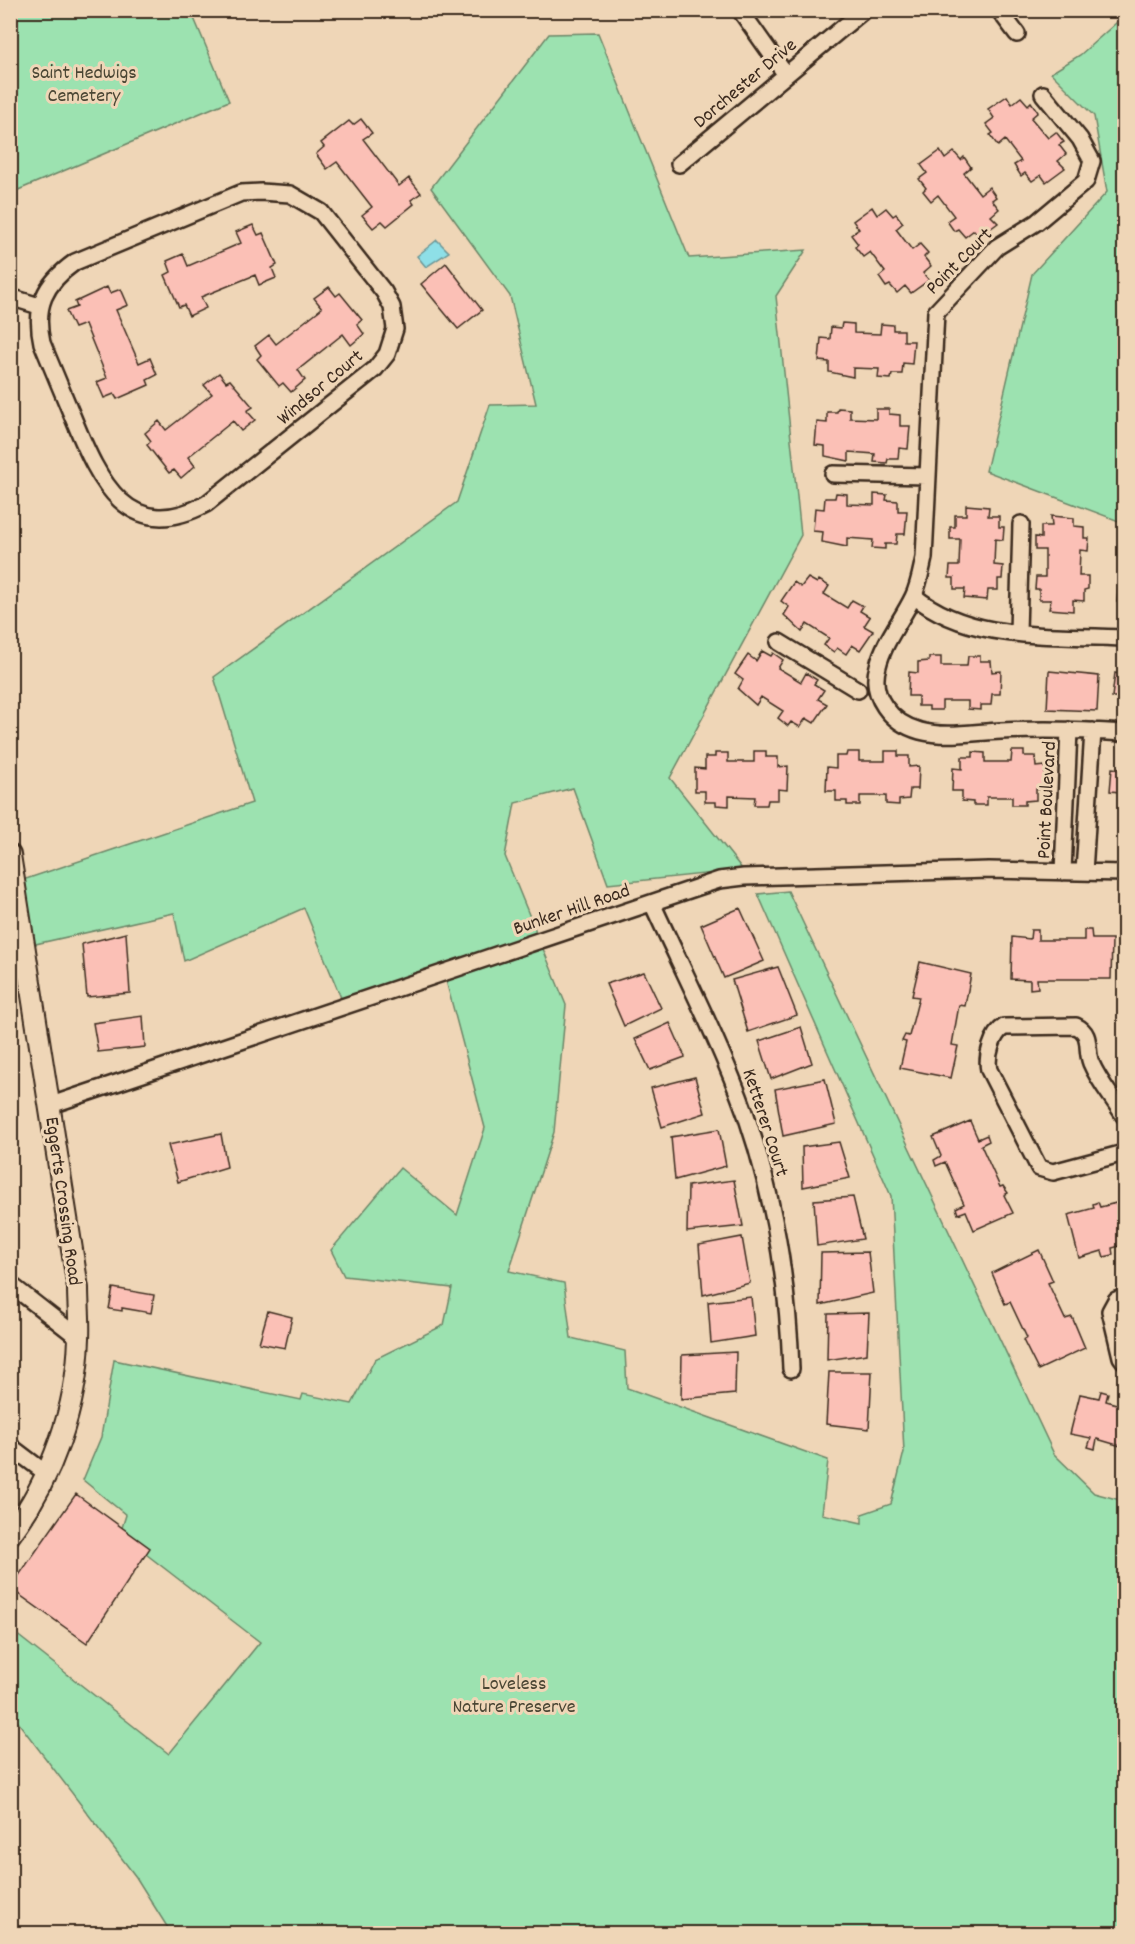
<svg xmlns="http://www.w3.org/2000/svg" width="1135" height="1944" font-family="Dekko,sans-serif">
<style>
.green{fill:#9ce2b0;stroke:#6c8667;stroke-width:1.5}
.water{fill:#8edfe7;stroke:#6d9797;stroke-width:1.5}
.building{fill:#fbc0b6;stroke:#3b2a1e;stroke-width:1.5}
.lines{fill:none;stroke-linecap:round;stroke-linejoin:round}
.minor-casing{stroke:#3b2a1e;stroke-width:20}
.tertiary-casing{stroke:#3b2a1e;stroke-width:24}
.minor{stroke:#efd6b7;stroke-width:15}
.tertiary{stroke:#efd6b7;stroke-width:20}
.labels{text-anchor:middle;stroke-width:6;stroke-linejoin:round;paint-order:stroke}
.park-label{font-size:20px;fill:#4a4634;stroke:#efd6b7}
.street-label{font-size:20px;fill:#3b2a1e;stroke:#efd6b7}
</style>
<rect width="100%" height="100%" fill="#efd6b7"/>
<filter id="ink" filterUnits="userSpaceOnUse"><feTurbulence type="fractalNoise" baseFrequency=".0167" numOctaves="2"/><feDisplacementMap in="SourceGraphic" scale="12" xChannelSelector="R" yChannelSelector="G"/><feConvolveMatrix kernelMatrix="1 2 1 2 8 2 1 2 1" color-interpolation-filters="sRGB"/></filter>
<g filter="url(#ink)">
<!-- green -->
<path class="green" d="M11 10 191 11 229 101 11 193Z
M1124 16V523L986 471 1032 274 1107 192 1094 116 1051 73 1080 55Z
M598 33 689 258 806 250 776 296 801 535 670 778 743 870 608 884 573 788 515 803 505 856 566 1005 554 1132 509 1271 564 1283 571 1338 625 1351 627 1388 828 1460 822 1514 862 1523V1514L891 1504 904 1452 891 1196 758 894 788 891 1054 1454 1094 1493 1124 1501V1933H171L136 1877 11 1713V1630L169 1754 260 1642 120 1534 126 1515 83 1480 101 1437 114 1360 301 1400 303 1394 352 1404 375 1359 444 1325 452 1288 344 1276 331 1250 400 1168 457 1215 485 1128 444 973 346 1010 304 908 184 961 174 913 22 947 11 884 252 803 214 677 457 502 490 405 536 404 510 296 431 188 549 34Z"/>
<!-- water -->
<path class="water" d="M437 240 449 252 426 267 417 256Z"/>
<!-- building -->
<path class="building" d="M1007 96 1012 104 1021 97 1028 105 1031 102 1038 112 1031 118 1048 138 1056 132 1064 142 1059 145 1066 154 1058 161 1065 168 1046 182 1041 175 1032 181 1025 173 1021 176 1014 165 1021 161 1005 140 998 146 990 135 993 133 986 124 994 118 988 109Z
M361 119 372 133 363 139 399 186 409 178 421 193 411 200 414 204 387 226 382 221 373 228 362 215 372 207 337 162 327 169 316 154 324 147 321 143 349 121 353 125Z
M940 151 945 159 954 152 961 160 964 157 971 167 964 173 980 194 989 187 996 197 992 200 999 209 991 216 998 223 979 237 974 230 965 237 958 229 954 231 947 221 954 216 938 195 931 201 923 191 926 188 919 179 927 173 921 165Z
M872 207 877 215 886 208 893 216 896 214 903 223 896 229 912 250 920 244 928 253 924 257 931 266 923 273 929 280 911 293 905 286 897 293 890 285 886 287 879 277 885 272 870 252 863 257 855 247 858 244 851 235 859 229 853 221Z
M253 225 258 235 263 233 277 265 272 268 276 278 259 285 255 275 201 297 206 308 189 316 184 305 179 307 165 275 171 272 167 261 183 254 188 266 241 243 236 232Z
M446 263 482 310 458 329 421 284Z
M107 287 110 293 121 289 128 305 116 310 139 363 150 358 157 375 147 380 149 385 117 399 114 394 104 398 97 382 107 378 85 324 74 328 66 311 77 307 75 302Z
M329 287 336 296 340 293 362 320 357 324 364 334 351 345 343 334 298 370 305 380 291 392 283 383 279 386 257 359 261 355 255 346 269 335 276 344 322 308 314 298Z
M842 323 854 324V333L880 334 881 324 893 325V330H904V341H914L912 364 903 363 902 374H892L891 379 878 378 879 369 853 368V377L829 372V362L819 361 821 338 830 339 831 327 841 328Z
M219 373 226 382 230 380 253 407 247 411 255 420 241 431 233 421 188 457 195 466 181 478 174 470 169 473 147 445 151 441 145 433 159 421 166 430 212 394 204 385Z
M838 408 850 409V418L876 419V409H889V414L900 415V426H910L908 449 899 448 898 459H888L887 463 874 462 875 454 849 452V461L825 456V446L815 445 817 422 827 423V412H837Z
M836 493 847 494V504L874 505V494L887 495 886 500 898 501V511H907L905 534H897L896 544H885V549L872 548 873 540 847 538V547L822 542 823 532 813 531 815 508 824 509 825 498H835Z
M966 505 989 507 988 516H999V527H1004L1003 540 995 539 994 565 1003 566 1002 579H998V590H988L987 600 964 598 965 589H954V578H949L950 566H959L960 539H950V527H955V515H966Z
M1051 516 1074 518V526L1084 527V538H1089L1088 551 1080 550 1079 576H1088V589L1084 590V601L1073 600V611L1049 609 1051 600H1039V589H1035L1036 577H1045V550H1035V537L1041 538V526H1052Z
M808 578 817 583 819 580 829 586 824 594 847 608 852 600 863 606 860 611 870 617 864 626 873 631 860 650 852 645 846 654 837 648 834 652 824 645 829 638 807 624 802 632 784 615 789 607 781 601 794 582 801 587Z
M1119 579 1124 580V603L1117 602Z
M762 651 771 656 773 653 783 660 778 668 801 682 806 673 817 680 814 684 824 690 818 699 827 704 814 723 806 718 800 727 791 722 788 726 778 718 783 711 761 697 756 705 738 689 743 680 735 674 748 655 756 661Z
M968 656H980V661H991L992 672 1001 671 1000 694H992L991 705H981V710L968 709V701H942V710H929V706H918V696H908L909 672 918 673V662L929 661V657H941V666H967Z
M1124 663V708L1122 707 1123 697H1112L1115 673 1124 675Z
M1049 671 1099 676 1097 711 1047 709Z
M754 751H766V757H778V767L788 766 787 790 778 789V800H768L767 805H754L755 797 729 796V806L716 805V802H705V791H695V768L705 769V757H715V753H728V762H754Z
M885 751H898V756H909V767L919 766 918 789H910L909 799 899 800V805L886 804V796H860V805H847V801H836V791H826L827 767 836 768V756H846L847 752H859V761H885Z
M1012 751H1024V756H1035L1036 767 1045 766V790L1036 789V800L1025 801V805H1012V797H987V805H973V802L962 801V791H952L953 768 962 769V757H973V752L985 753V762H1011Z
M1122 758H1124V802H1119L1120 792 1110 791 1112 768 1121 769Z
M740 908 764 961 724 978 701 925Z
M1031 930H1038V940H1084V930H1091L1092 939H1112L1111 979H1037L1038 988 1030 989V980L1011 979 1012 937 1030 939Z
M126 933 130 993 87 997 82 944Z
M920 962 971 974 965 1006 959 1005 952 1045 958 1046 951 1078 900 1068 906 1042 902 1041 905 1035 909 1036 919 997 912 996Z
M778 967 797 1015 748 1032 732 980Z
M644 972 661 1008 624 1026 606 984Z
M143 1016 145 1047 98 1052 93 1023Z
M670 1023 685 1057 650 1070 635 1039Z
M801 1027 812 1063 771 1079 759 1041Z
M695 1077 705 1113 662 1127 651 1088Z
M825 1079 836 1124 783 1136 775 1089Z
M970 1121 978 1139 987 1135 989 1141 981 1145 1000 1187 1003 1186 1008 1193 1004 1195 1013 1213 974 1230 966 1211 958 1214 956 1208 964 1204 945 1162 936 1166 934 1160 941 1156 933 1137Z
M719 1129 726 1166 675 1180 671 1137Z
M221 1134 227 1167 178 1182 168 1145Z
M839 1142 850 1178 803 1187 802 1147Z
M734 1180 743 1226 687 1232 688 1186Z
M853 1197 863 1239 817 1246 814 1200Z
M1124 1201V1245L1112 1248 1113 1255 1104 1257 1102 1251 1079 1258 1068 1215 1094 1208 1093 1204 1098 1202 1100 1207Z
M742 1237 750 1283 703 1295 699 1245Z
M1039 1250 1053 1281 1048 1283 1065 1319 1072 1317 1085 1348 1038 1370 1023 1340 1027 1338 1010 1302 1005 1304 992 1273Z
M868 1252 873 1293 820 1305 821 1253Z
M113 1288 154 1295 151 1313 122 1308V1311L109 1309Z
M751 1297 755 1336 711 1343 708 1302Z
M268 1311 292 1317 285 1348 259 1343Z
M869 1313 867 1354 827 1360 828 1314Z
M736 1352 735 1394 681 1399 682 1355Z
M829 1372H872L869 1429 826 1424Z
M1101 1391 1108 1393 1106 1401 1124 1406V1447L1097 1439 1095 1449 1088 1447 1091 1438 1070 1434 1080 1394 1099 1398Z
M76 1494 150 1548 87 1643 10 1588Z"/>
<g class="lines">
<defs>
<path id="minor" d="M740 10 786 75
M999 10 1017 34
M1043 94 1080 139 1092 161 1086 181 1037 222 997 247 936 312 924 558C921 571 919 585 913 597 902 620 884 641 878 666 869 696 891 723 920 731 945 738 975 732 1001 731 1042 729 1084 730 1124 733
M679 164 864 10
M261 192 290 194 321 212 384 292 392 307 395 329 387 354 375 369 206 504C128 545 99 481 74 420 63 394 53 369 42 343 34 307 44 284 75 262L241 193Z
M10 297 39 306
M833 474 927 476
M914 596C971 643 1054 634 1124 638
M1018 632 1021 524
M779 642 858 690
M1063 872 1069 730
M1084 872 1093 731
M652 903C684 973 720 1042 746 1115 774 1197 788 1283 791 1369
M51 1105 719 880 744 877 989 870 1124 873
M1124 1116C1114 1099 1099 1082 1091 1063 1085 1049 1093 1034 1076 1026L1004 1027C992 1034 986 1057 989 1070L1039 1168 1053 1172 1124 1153
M10 1284 79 1338
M1124 1297 1116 1300 1110 1311 1121 1357 1124 1361
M10 1446 47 1474"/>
<path id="tertiary" d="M10 855 78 1288C78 1305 80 1322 79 1338 77 1408 52 1479 10 1535"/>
</defs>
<!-- minor casing -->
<use href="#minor" class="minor-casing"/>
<!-- tertiary casing -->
<use href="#tertiary" class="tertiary-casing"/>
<!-- minor -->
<use href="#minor" class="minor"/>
<!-- tertiary -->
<use href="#tertiary" class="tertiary"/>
</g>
</g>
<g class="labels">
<!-- park labels -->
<g class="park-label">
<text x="84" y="78">Saint Hedwigs<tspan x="84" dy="23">Cemetery</tspan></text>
<text x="514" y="1689">Loveless<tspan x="514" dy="23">Nature Preserve</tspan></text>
</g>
<!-- street labels -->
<g class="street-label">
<text transform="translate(744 82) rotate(-40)" y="7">Dorchester Drive</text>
<text transform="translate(958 260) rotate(-45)" y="7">Point Court</text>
<text transform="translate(319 386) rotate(-40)" y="7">Windsor Court</text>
<text transform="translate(1045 800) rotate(-87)" y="7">Point Boulevard</text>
<text transform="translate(571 908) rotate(-19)" y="7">Bunker Hill Road</text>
<text transform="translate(767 1122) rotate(72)" y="7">Ketterer Court</text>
<text transform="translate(65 1201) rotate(82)" y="7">Eggerts Crossing Road</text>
</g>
</g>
<!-- margin -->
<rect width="1135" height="1944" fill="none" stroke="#efd6b7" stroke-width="36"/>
<rect x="18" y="18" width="1099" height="1908" fill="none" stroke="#3b2a1e" stroke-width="2" filter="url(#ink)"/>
</svg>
